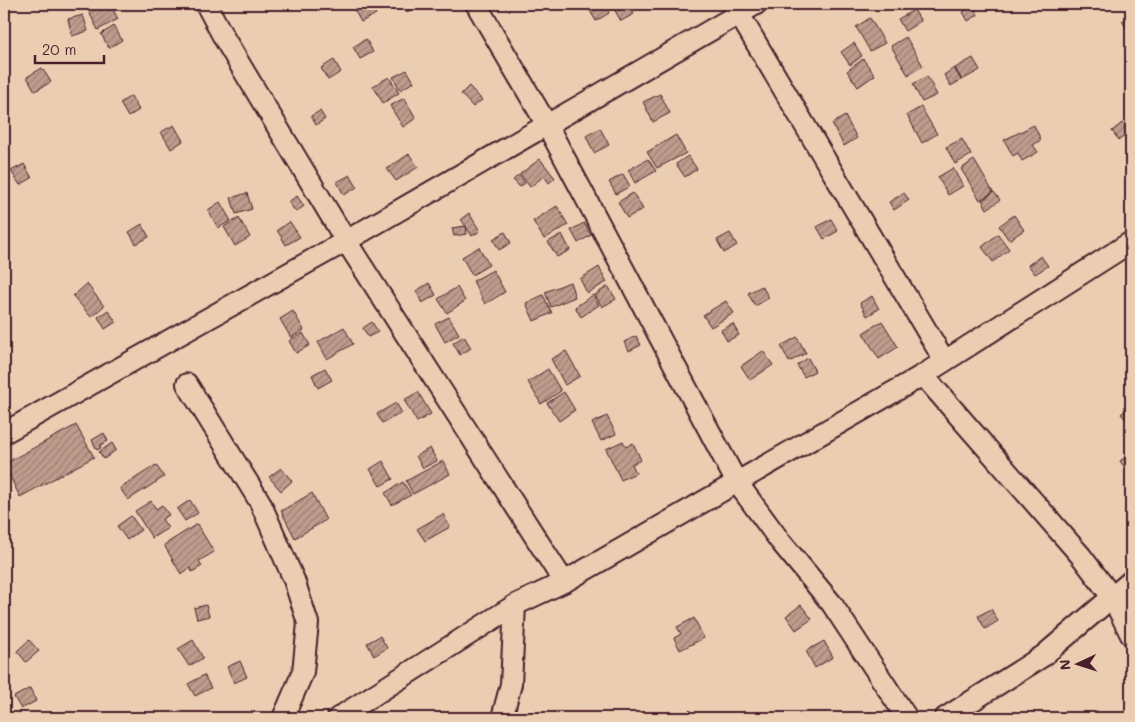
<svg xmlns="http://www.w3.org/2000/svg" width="1135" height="722" font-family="Mali,sans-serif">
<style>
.building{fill:url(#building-hatch);stroke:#4a1f2b}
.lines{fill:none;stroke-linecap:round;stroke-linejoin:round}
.street-casing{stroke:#4a1f2b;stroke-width:24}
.street{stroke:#ebceb2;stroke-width:20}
</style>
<defs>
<pattern id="building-hatch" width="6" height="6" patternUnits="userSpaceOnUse" patternTransform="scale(1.25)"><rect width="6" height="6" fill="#be9d8d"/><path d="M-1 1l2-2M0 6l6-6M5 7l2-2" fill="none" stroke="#9c7f73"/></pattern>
</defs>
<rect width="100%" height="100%" fill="#ebceb2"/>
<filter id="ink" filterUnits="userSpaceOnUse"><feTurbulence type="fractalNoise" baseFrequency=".02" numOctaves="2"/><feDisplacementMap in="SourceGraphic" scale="10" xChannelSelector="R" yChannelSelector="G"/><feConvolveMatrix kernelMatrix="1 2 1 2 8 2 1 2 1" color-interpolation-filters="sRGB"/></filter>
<g filter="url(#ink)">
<!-- building -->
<path class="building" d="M85 4H110L118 19 98 30Z
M351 4H370L376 14 361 22Z
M402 4H421L407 12Z
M586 4H604L609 13 596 21Z
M624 4H628L634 14 621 21 614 9Z
M973 6 978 15 968 21 963 12Z
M914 10 921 21 905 31 898 19Z
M83 15 88 31 72 36 68 19Z
M1131 16V35L1122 21Z
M870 18 885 43 870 51 856 27Z
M114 26 122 40 109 48 101 34Z
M906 37 923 66 908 75 891 46Z
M366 39 373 52 360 59 353 47Z
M854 43 862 56 850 65 841 52Z
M973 58 980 70 962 80 955 68Z
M863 59 875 75 858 87 847 71Z
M334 60 341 72 328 80 321 68Z
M42 68 51 82 35 91 27 77Z
M954 68 961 80 951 86 944 75Z
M407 70 414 82 400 90 393 77Z
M927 76 937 95 922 102 913 84Z
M389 77 399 93 383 103 373 86Z
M469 86 482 100 473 107 461 94Z
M660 94 670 113 653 122 643 102Z
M131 96 139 110 128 117 120 103Z
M404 98 416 118 403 127 390 106Z
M921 107 937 134 922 143 907 115Z
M320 111 325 119 316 125 311 116Z
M845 116 857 138 844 146 832 124Z
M1122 123 1129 133 1119 140 1112 131Z
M174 125 183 141 171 149 161 132Z
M1034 125 1041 140 1033 145 1038 152 1022 161 1018 153 1013 156 1004 140Z
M600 128 609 145 594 153 586 136Z
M676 135 686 153 657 168 647 152Z
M962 139 971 155 955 164 946 147Z
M409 154 418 167 396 181 387 169Z
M688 156 697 169 685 177 676 164Z
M540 159 555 178 549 183 544 176 530 187 520 174Z
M648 159 656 171 635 183 628 170Z
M974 160 993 192 980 200 961 169Z
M24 164 32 178 20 185 11 171Z
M953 168 963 186 948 195 938 177Z
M623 174 630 186 616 194 609 182Z
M350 175 357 187 344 195 337 182Z
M519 175 525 183 520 187 513 180Z
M994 192 1000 200 987 209 982 200Z
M247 193 252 209 236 214 231 198Z
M633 193 643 209 627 218 618 202Z
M904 193 909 200 894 210 889 202Z
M297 196 304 206 296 212 288 202Z
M220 202 231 221 218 228 208 210Z
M557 206 568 225 544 239 533 221Z
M469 213 480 231 472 236 461 219Z
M1014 215 1024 230 1009 240 999 226Z
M239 218 250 237 235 246 224 227Z
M831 219 838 231 824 239 817 227Z
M290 222 300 237 286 245 277 230Z
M584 223 591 235 578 243 571 230Z
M142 224 149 237 136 244 129 232Z
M466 226 467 234 454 236 452 228Z
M505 232 511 243 499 250 493 239Z
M730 233 737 245 724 253 717 240Z
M562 234 570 250 557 257 548 242Z
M998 234 1009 249 993 262 982 247Z
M479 247 489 265 472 275 462 257Z
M1041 256 1048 266 1035 274 1028 265Z
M599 267 607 282 587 293 580 279Z
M493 270 505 292 485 304 473 281Z
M570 282 575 297 551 307 545 292Z
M429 283 436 295 422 303 416 291Z
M87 284 104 306 91 317 73 296Z
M608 286 616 299 602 307 595 295Z
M762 286 769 298 755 306 748 293Z
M457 287 465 301 447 313 438 299Z
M543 295 552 313 534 321 526 303Z
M593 295 599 305 581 317 575 307Z
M872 296 879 309 867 316 860 303Z
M726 301 734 313 711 327 703 315Z
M108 310 116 322 105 329 98 317Z
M293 311 304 330 291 338 280 319Z
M449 317 459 334 445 342 435 324Z
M882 321 898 347 879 359 863 333Z
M372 322 378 332 368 337 363 328Z
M733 324 739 335 727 341 721 330Z
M344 327 353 344 327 359 318 342Z
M303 333 310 345 296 353 289 341Z
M464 336 471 348 460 355 453 343Z
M636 336 641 345 629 351 624 342Z
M797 337 806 353 789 362 781 346Z
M566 351 580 376 565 385 551 359Z
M763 351 773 365 750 380 741 366Z
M808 358 815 371 804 377 797 365Z
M325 368 332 380 318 388 312 375Z
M548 369 561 391 541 404 528 382Z
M418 392 431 414 417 422 404 400Z
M564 392 575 410 559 421 547 403Z
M396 403 402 413 382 423 377 414Z
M1130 406 1131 407V425L1121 414Z
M607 416 616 434 601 441 592 423Z
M76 425 94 457 20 497 4 464Z
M104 433 108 441 100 445 101 448 97 450 92 440Z
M623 441 626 447 633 443 641 460 632 464 636 473 621 480 606 449Z
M112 443 116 450 104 459 99 452Z
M430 448 437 461 423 468 416 456Z
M1131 453V476L1120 461Z
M383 461 393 479 380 486 370 469Z
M443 461 450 474 413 494 406 481Z
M156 465 164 477 128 500 120 488Z
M281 468 292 481 281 491 269 477Z
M403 482 411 495 392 505 385 493Z
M312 493 326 520 295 538 281 511Z
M190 500 198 513 185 521 177 509Z
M151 501 156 509 162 505 169 515 162 519 168 528 152 538 135 511Z
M443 514 450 527 425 541 417 529Z
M131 516 141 530 127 540 117 526Z
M197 524 214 552 199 561 202 566 192 572 190 568 181 574 164 545Z
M206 605 209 616 197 619 194 608Z
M801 605 812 619 796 630 786 616Z
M991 609 998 621 985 629 978 616Z
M694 618 704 638 680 650 674 638 681 634 677 627Z
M380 636 387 648 374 656 367 643Z
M29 640 39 651 26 662 17 651Z
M193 640 203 658 189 666 178 649Z
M824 641 833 657 815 668 806 651Z
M240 661 247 677 234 683 227 667Z
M204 675 211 688 195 696 188 684Z
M30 688 36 701 21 709 14 697Z
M690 710 696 718H679V717Z"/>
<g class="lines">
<defs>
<path id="street" d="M206 4 224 38 346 241 564 582
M476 4 547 125 736 481 780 541 832 604 907 718
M733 4 944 360
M923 375 1081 556 1112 597 1131 635
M187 384 260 502 294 580 308 623 303 672 283 718
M4 433 346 241 756 4
M338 718 515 605 564 582 923 375 1131 242
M502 718 511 684 515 605
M945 718 1043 656 1131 581"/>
</defs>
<!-- street casing -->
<use href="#street" class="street-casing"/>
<!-- street -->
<use href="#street" class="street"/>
</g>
</g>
<!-- margin -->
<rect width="1135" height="722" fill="none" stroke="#ebceb2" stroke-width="20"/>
<rect x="10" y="10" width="1115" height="702" fill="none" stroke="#4a1f2b" stroke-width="2" filter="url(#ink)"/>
<!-- north arrow -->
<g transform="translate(1078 664) rotate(266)" stroke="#ebceb2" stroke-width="4" paint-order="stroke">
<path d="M0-4L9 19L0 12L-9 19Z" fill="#4a1f2b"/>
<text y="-8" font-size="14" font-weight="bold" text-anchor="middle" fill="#4a1f2b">N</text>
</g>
<!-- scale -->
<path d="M35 55v8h69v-8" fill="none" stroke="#4a1f2b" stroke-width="2.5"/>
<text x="42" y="55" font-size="15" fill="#4a1f2b" stroke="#ebceb2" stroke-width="4" paint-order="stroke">20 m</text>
</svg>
